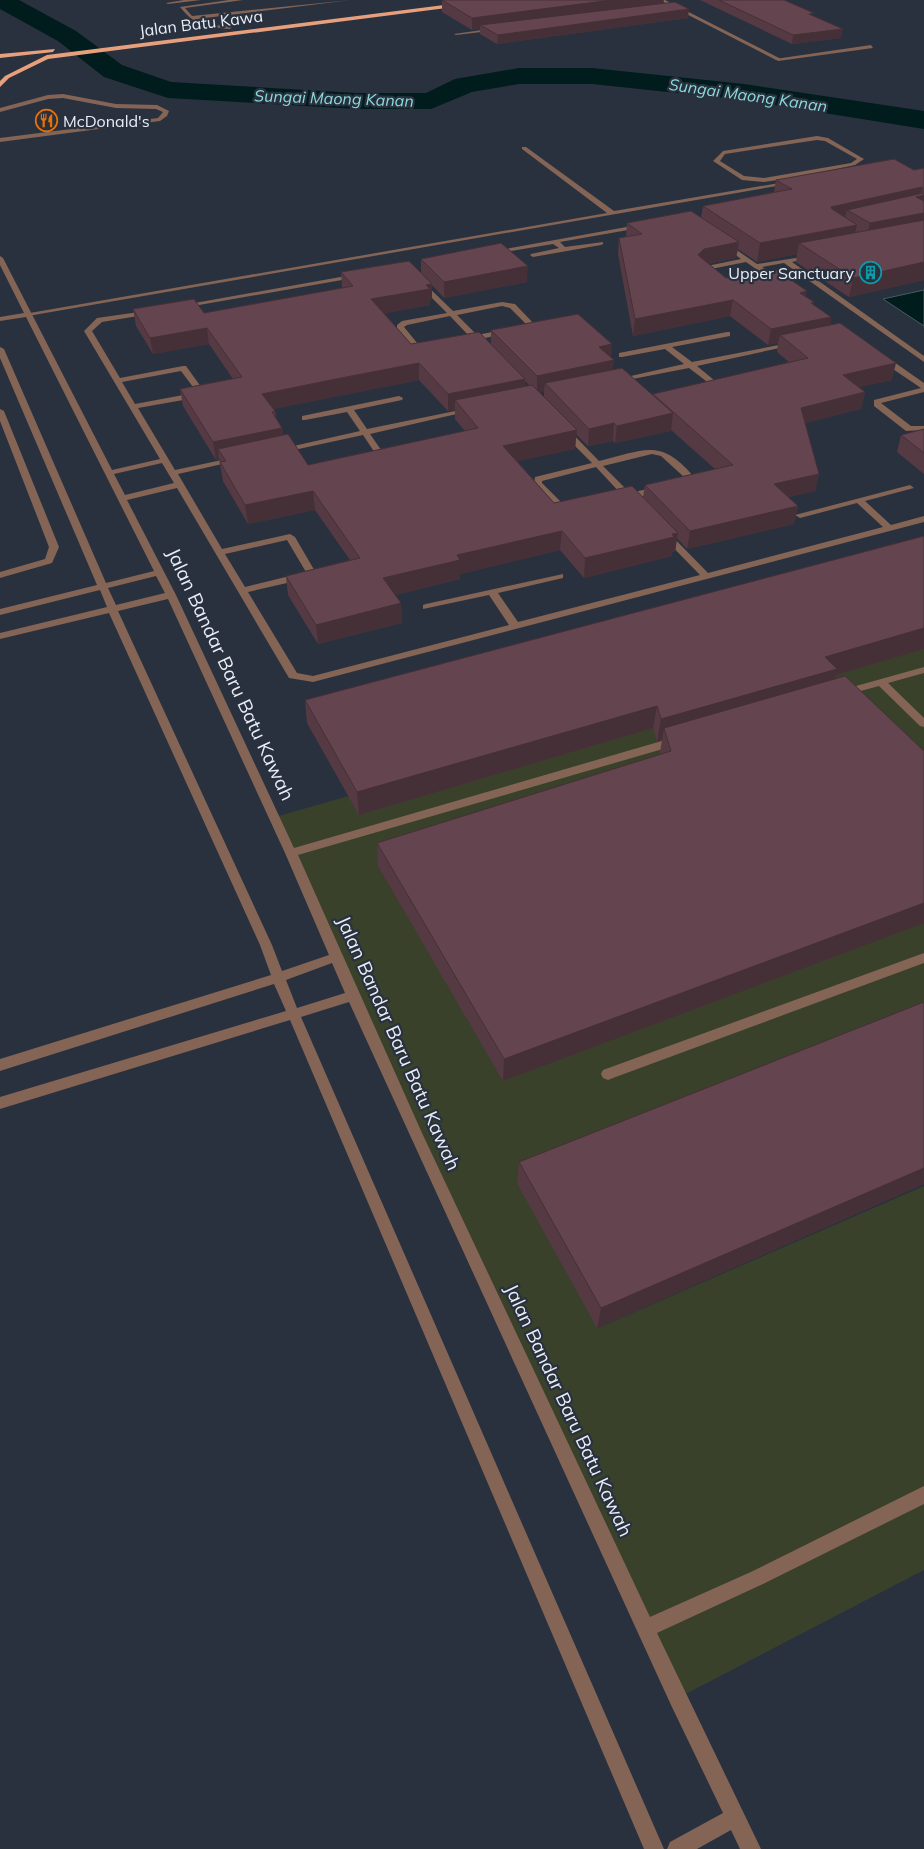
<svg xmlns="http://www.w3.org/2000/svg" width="924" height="1849" font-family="Mulish,sans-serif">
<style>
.green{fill:#39412b}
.water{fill:#001c1c;stroke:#465b5e}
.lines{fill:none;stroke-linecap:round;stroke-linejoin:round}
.river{fill:#001c1c;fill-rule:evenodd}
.service{fill:#846455;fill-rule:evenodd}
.minor{fill:#846455;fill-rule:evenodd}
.trunk{fill:#e8a07c;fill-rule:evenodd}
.wall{fill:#563a43;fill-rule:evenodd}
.shaded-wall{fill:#463037}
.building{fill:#64444e;stroke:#463037}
.labels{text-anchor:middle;stroke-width:4.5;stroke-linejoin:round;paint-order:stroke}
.far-street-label{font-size:16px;fill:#e9eef7;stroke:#29313f}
.far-water-label{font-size:16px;font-style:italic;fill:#8cdbda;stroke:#29313f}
.far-poi-label{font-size:16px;fill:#e9eef7;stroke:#29313f;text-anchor:start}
.street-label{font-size:19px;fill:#e9eef7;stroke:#29313f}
</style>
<rect width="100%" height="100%" fill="#29313f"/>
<!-- green -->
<path class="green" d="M924 632V783L855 715 379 866 924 921V1018L598 1328 924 1186V1570L678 1698 275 817Z"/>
<!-- water -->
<path class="water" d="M924 290V326L883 299Z"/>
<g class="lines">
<!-- river -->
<path class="river" d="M0 0H19L76 31 122 65 171 82 357 93H426L455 79 519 68H592L744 84 924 111V129L744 100 592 84H519L472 92 431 109H357L168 98 104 77 58 41 0 9Z"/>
<!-- service -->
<path class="service" d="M229 0H243L185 8 192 16 351 0 197 19 207 24 232 27 230 29C207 27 195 26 180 7Z
M871 45 873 48 778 61 775 59Z
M63 94 116 104 157 105 169 111 167 116 160 121 0 142V138L158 118 163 112 156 109 116 108 63 98 48 99 0 112V108L48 95Z
M817 136 828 138 864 159 855 165 805 176 811 180 808 182 798 177 764 182 742 180 713 161 723 151ZM817 140 825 141 857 159 851 163 764 178 744 176 720 161 725 154Z
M522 147H526L614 211 791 181 794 183 28 316 24 314 607 213 522 149Z
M0 409 4 411 59 547 52 563 0 578V572L45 559 49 547 0 421Z"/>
<!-- minor -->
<path class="minor" d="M184 0H201L168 4 166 3Z
M659 0H665L781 59 776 60Z
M496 28 498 30 456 35 454 34Z
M643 224 645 225V227L560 242 565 247 603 242V244L601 245 533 257 530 255 531 254 559 248 553 244 492 254 489 252Z
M721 242H725L757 264 815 255V257L792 262 924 356V362L784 263 762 267 781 280V284H778L746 262 706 270V274H702L698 271 702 267 741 259 721 244Z
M0 256 3 258 112 470 160 459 84 331 97 318 153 310 154 312 150 314 102 322 92 331 120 378 183 366H186L204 391 200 397 138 408 175 470 236 457 240 460 178 474 222 549 290 534 295 537 316 573 309 578 248 592 297 673 313 676 509 625 489 595 423 609V605L426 604 563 574V578L498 593 518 622 700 575 662 536V532H668L708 573 883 527 857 503 800 518 795 515 910 485 914 488 865 501 891 525 924 516V522L313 682 289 678 177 488 127 500 176 595 294 848 672 738 676 737 681 741 680 744 298 855 422 1133 650 1617 753 1571 924 1486V1504L765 1583 657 1633 761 1849H740L731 1830 697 1849H667L670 1842 723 1813 671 1705 349 1002 301 1017 664 1849H644L290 1020 0 1109V1097L286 1011 274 984 0 1071V1059L271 975 260 945 109 613 0 639V633L107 607 100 590 0 615V609L97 585 0 358V347L4 349 106 583 154 571 26 317 0 321V317L24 313 0 265ZM181 371 196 391 194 393 135 404 122 382ZM162 463 174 483 125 495 114 474ZM287 540 306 572 245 587 225 554ZM156 576 165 593 116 605 108 588ZM168 599 285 853 329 955 282 971 272 945 118 611ZM332 963 345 993 297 1008 286 980Z
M357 274 359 275V277L182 308 178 306Z
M420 279 453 311 502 302 515 304 536 326 481 339 487 346 483 348 474 341 428 350 413 348 397 329V325L402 321 447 313 417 283 416 281ZM502 306 510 308 527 325 477 335 457 315ZM450 316 470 337 428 346 418 344 404 327 407 325Z
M727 332H730V336L672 347 692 362 794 342 798 344 697 366 720 385 707 390 703 388 710 384 689 368 617 382 613 380 684 364 665 349 622 357H619V353Z
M878 355H884L924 383V392L881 403 911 426H924V430L906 431 874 406V400L921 388 878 359Z
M399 396 403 398 402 400 354 410 367 429 470 408 474 410 370 434 386 457 382 460 379 459 363 435 280 453 276 450 360 431 347 412 305 420H302V416Z
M561 428H567L599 461C643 451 660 437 693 476L689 485 635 498V502H629L626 499 569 513 559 510 534 485 535 477 592 463 561 432ZM652 454 661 456 684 477 682 481 630 493 603 466ZM596 467 622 495 569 507 565 506 542 483V481Z
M924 667V673L888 683 924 718V727L920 726 879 686 842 696 837 693 838 691Z
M924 953V963L613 1078 608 1080 603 1078 601 1074 603 1070Z"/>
<!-- trunk -->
<path class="trunk" d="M460 3 462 6 48 59 9 78 0 87V81L5 76 47 55Z
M55 49 53 52 0 58V54Z"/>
</g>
<!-- wall -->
<path class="wall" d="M442 0 663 4 688 18 497 44 480 34V29L472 30 442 12Z
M700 0H784L841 38 792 44Z
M924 168V280L849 297 796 262 797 254 757 262 738 249 736 258 708 264 726 278 806 297 814 302 813 304 831 317 830 325 892 380 859 387 865 392 861 409 805 423 819 474 815 491 788 497 798 506 794 524 687 549 677 538 675 552H672V556L584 578 560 550 460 574V579L395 595 401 603 402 623 318 644 288 595 286 576 350 560 315 510 248 524 223 481 219 459 216 460 183 406 180 389 233 379 209 344 153 354 136 326 133 309 204 313 342 288 341 272 421 273V259L527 282 444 298 432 285V300H430V305L384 313 411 344H491V330L611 358 613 369 653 395 789 362 777 352 778 343 768 345 730 316 633 336 618 254 619 238 626 237 627 223 701 218 703 206 774 192 776 180 914 170ZM419 380 448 411 455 410V419L465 431 308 465 283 435 282 428 276 418 275 411 273 409ZM525 381 529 385 525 386ZM544 391V397L540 392ZM671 430 715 469 645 485 643 497 554 503 517 461 575 449 576 434 588 446 613 441 615 443 671 431Z
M924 429V474L897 452 901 435Z
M924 536V649L836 675 834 680 503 1081 378 866 377 843 661 754 660 752 662 740 657 742 653 728 359 815 307 723 305 700Z
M924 1002V1184L597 1328 517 1183 519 1162Z"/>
<!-- shaded-wall -->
<path class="shaded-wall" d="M612 0H664L663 5 480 25V29L472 30V18Z
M689 9 688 18 497 44 498 35Z
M843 29 841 38 792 44 793 35Z
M922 187 920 196 924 195V212L847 210 844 221 827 225 831 207Z
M924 213V229L866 241 870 223Z
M857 225 853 243H799L797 254 757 262 760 243Z
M739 242 736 258 702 265 698 255 704 249Z
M924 262V280L849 297 853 278Z
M528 266 527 282 444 298V282Z
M432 284V300H430V305L372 316 371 299Z
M807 291 804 307 800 293Z
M733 300 730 316 633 336 635 319Z
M831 317 828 333 780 335 778 343 768 345 771 329Z
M207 328 209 344 153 354 150 338Z
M612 344 611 361 599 347Z
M614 360 612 377 545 383 544 391 537 393V376Z
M419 363V380L264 411 262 394Z
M896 363 892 380 839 392 843 375Z
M525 379 524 396 455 400V410L448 411V394Z
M865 392 861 409 798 425 801 408Z
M673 413 671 431 615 443 617 426Z
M614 423 613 441 588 446 589 429Z
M282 428 284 445 218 449 219 459 216 460 213 442Z
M577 430 575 449 503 464V446Z
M819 474 815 491 770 501 774 484Z
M313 491 315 510 248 524 245 505Z
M798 506 794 524 687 549 690 531Z
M562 531 560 550 460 574V579L384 598 383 578 457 555Z
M678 533 675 552H672V556L584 578 585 558Z
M401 603 402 623 318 644 316 625Z
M924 628V649L836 675 831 692 664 728 662 740 657 742 661 719 825 657Z
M657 706 653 728 359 815 357 792Z
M924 903V923L503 1081 504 1059Z
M924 1168V1184L597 1328 601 1308Z"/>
<!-- building -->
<path class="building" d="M442 0H612L472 18Z
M719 0H784L814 13 809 14 843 29 793 35Z
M675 2 689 9 498 35 480 25Z
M894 159 914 170 924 168V195L916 197 924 201V213L870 223 847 210 923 193 922 187 831 207 832 209 857 225 760 243 703 206 792 189 776 180Z
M691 211 739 242 704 249 698 255 726 278 777 270 807 291 800 293 814 302 811 303 831 317 771 329 733 300 635 319 619 238 642 234 627 223Z
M924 220V262L853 278 799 243Z
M501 243 528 266 444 282 421 259Z
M409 261 432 284 426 285 430 289 371 299 411 344 479 332 525 379 448 394 419 363 341 378 262 394 275 411 272 412 282 428 213 442 180 389 242 377 207 328 150 338 133 309 194 299 204 313 353 286 341 272Z
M578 314 612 344 599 347 614 360 537 376 491 330Z
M840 323 896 363 843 375 865 392 801 408 819 474 774 484 798 506 690 531 645 485 733 465 653 394 808 358 780 335Z
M622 368 673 413 617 426 614 423 589 429 545 383Z
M532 385 577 430 503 446 554 503 632 486 678 533 672 534 674 537 585 558 562 531 457 555 460 560 383 578 401 603 316 625 286 576 360 558 313 491 245 505 220 462 226 461 218 449 288 434 308 465 478 428 455 400Z
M924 429V453L901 435Z
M924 536V628L825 657 837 669 661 719 657 706 357 792 305 700Z
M845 676 924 751V903L504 1059 377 843 671 751 664 728Z
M924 1002V1168L601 1308 519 1162Z"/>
<!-- icons -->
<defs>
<symbol id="restaurant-ring" viewBox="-11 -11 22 22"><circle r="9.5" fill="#29313f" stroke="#e8710a" stroke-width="1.5"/><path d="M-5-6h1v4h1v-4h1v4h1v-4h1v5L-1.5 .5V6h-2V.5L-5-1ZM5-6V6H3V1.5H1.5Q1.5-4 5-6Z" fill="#e8710a"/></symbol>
<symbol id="building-ring" viewBox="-11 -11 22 22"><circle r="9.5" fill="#29313f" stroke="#0f9aa8" stroke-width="1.5"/><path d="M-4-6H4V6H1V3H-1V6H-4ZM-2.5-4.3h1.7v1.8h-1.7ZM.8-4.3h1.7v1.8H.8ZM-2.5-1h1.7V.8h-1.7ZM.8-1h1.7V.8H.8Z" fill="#0f9aa8"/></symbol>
</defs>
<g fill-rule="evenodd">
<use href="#restaurant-ring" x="34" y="108" width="25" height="25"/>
<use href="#building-ring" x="858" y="260" width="25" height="25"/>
</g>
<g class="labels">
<!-- far-street labels -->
<g class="far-street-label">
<text transform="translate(201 23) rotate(-7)" y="6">Jalan Batu Kawa</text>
</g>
<!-- far-water labels -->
<g class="far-water-label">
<text transform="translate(748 95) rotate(8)" y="6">Sungai Maong Kanan</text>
<text transform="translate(334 98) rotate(2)" y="6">Sungai Maong Kanan</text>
</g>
<!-- far-poi labels -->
<g class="far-poi-label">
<text x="63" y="127">McDonald's</text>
<text x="854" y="279" text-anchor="end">Upper Sanctuary</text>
</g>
<!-- street labels -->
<g class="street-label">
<text transform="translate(231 674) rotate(65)" y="7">Jalan Bandar Baru Batu Kawah</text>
<text transform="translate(399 1043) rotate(66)" y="7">Jalan Bandar Baru Batu Kawah</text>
<text transform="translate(569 1410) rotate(65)" y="7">Jalan Bandar Baru Batu Kawah</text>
</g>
</g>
</svg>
